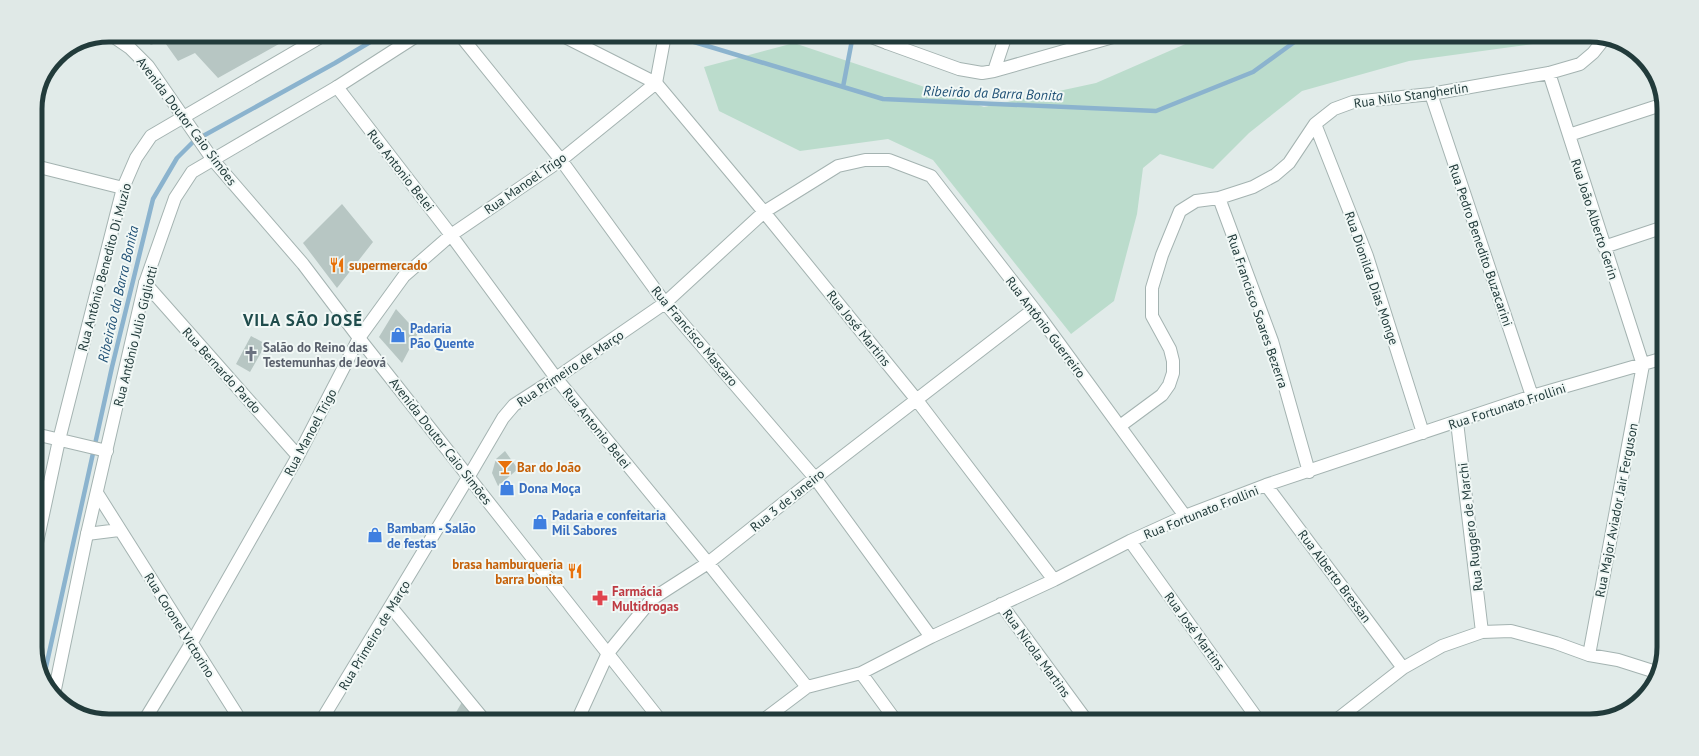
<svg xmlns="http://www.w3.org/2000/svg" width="1699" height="756" font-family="'PT Sans',sans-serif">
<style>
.green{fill:#bbdccc}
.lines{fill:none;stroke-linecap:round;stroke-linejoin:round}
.stream{stroke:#8bb3ce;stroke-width:4.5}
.building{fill:#b7c6c3}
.minor-casing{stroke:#a4b3b1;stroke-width:14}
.tertiary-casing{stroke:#a4b3b1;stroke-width:14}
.minor{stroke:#fff;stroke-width:12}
.tertiary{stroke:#fff;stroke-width:12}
.labels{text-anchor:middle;stroke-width:4;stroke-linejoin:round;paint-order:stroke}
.street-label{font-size:13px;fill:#223b3b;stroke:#f1f8f6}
.food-label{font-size:13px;font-weight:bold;fill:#c56008;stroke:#f1f8f6;text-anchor:start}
.shop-label{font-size:13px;font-weight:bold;fill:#366cbe;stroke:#f1f8f6;text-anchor:start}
.worship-label{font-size:13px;font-weight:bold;fill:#5b616d;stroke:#f1f8f6;text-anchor:start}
.health-label{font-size:13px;font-weight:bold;fill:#be3a42;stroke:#f1f8f6;text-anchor:start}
.water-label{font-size:14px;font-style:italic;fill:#1f5075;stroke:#f1f8f6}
.district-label{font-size:17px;font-weight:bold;letter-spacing:1px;fill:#1f4c4c;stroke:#f1f8f6}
.rim{fill:none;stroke:#223b3b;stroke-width:5}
</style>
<rect width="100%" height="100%" fill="#e1ebe9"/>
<!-- green -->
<path class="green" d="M1206 35H1570L1569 39 1409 61 1302 91 1249 133 1213 169 1160 154 1143 168 1137 214 1114 301 1071 334 933 160 888 139 800 151 719 111 704 67 794 43 984 107 1096 83Z"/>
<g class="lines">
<!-- stream -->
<path class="stream" d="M671 35 883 99 1156 111 1253 72 1304 35
M843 87 853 35
M44 676 112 367 153 199 177 158 194 141 335 63 382 35"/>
</g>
<!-- building -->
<path class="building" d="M140 35H295L218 78 195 53 178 61 163 40 151 45Z
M342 204 373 242 337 288 303 243Z
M396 309 418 333 402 363 379 337Z
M251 336 266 344 250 372 236 364Z
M505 451 518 469 498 486 492 473 496 459Z
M462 702 475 718 473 721H451Z"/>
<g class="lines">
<defs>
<path id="minor" d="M460 35 561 160 665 303 815 478 931 637
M887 43 959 69 982 73 994 71 1120 35
M994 71 1006 35
M1549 73 1643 365 1589 655
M337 87 451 235 556 378 708 563 807 687
M1431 94 1532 396
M1315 124 1367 256 1423 433
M1569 135 1664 104
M35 166 123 188
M1219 198 1272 341 1309 472
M1604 247 1664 227
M145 283 298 456
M1457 422 1482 632
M1120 426 1162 395 1169 385 1173 373V361L1170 349 1152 316V288L1162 255 1180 211 1196 201 1219 198 1253 187 1275 175 1289 163 1315 124 1334 109 1353 102 1431 94 1549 73 1580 64 1593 53 1605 38
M469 476 503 418 514 405 556 378 665 303 764 212 838 166 865 160H889L931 176 1034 309 1185 516
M1266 485 1403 668
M97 493 241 721
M87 534 119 530
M1130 541 1259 721
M1001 604 1087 721
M861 673 896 721
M144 721 192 642 298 456 359 338 404 276 451 235 561 160 656 83 764 212 916 399 1054 580
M577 721 608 653 652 599 708 563 815 478 1034 309
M762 721 807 687 861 673 931 637 1054 580 1130 541 1185 516 1266 485 1532 396 1664 358
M1335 721 1403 668 1442 646 1482 632 1511 631 1556 643 1589 655 1618 660 1659 673"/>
<path id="tertiary" d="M111 35 130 48 148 66 213 160 303 264 359 338 661 721
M561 35 656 83 665 35
M866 35 887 43 889 35
M35 434 107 451
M35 552 59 440 123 188 136 158 151 136 324 35
M391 607 485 721
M54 694 87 534 145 283 175 198 192 172 337 87 418 35
M321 721 469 476"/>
</defs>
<!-- minor casing -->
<use href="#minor" class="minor-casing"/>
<!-- tertiary casing -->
<use href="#tertiary" class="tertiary-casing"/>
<!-- minor -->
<use href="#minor" class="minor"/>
<!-- tertiary -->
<use href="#tertiary" class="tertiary"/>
</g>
<!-- icons -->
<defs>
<symbol id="restaurant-bare" viewBox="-9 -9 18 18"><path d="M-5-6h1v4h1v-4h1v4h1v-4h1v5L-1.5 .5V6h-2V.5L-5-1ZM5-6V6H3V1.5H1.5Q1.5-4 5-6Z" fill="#e8710a" stroke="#f1f8f6" stroke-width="2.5" paint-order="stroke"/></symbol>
<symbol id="shop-bare" viewBox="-9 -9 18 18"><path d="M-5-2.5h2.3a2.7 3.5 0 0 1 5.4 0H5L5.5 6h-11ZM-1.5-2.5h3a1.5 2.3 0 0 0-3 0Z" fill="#3f7fe0" stroke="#f1f8f6" stroke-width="2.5" paint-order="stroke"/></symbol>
<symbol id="church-bare" viewBox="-9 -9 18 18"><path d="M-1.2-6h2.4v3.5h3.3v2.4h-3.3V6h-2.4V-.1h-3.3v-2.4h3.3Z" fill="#6b7280" stroke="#f1f8f6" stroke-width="2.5" paint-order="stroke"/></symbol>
<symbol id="bar-bare" viewBox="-9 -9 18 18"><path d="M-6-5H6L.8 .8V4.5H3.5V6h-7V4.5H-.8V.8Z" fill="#e8710a" stroke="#f1f8f6" stroke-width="2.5" paint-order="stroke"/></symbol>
<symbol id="pharmacy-bare" viewBox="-9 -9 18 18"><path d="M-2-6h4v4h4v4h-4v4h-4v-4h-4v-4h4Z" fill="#e0444e" stroke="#f1f8f6" stroke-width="2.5" paint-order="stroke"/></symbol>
</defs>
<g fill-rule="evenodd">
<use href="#restaurant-bare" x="326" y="254" width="22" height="22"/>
<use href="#shop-bare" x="387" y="324" width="22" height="22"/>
<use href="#church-bare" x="240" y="343" width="22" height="22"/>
<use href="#bar-bare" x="494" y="456" width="22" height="22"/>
<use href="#shop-bare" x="496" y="477" width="22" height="22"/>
<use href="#shop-bare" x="529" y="511" width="22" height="22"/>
<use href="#shop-bare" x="364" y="524" width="22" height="22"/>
<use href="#restaurant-bare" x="564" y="560" width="22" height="22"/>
<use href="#pharmacy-bare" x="589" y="587" width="22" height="22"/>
</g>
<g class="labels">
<!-- street labels -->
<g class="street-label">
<text transform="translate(1411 95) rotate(-8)" y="5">Rua Nilo Stangherlin</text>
<text transform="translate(187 121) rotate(53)" y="5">Avenida Doutor Caio Simões</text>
<text transform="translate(401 170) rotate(52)" y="5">Rua Antonio Belei</text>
<text transform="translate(525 183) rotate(-35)" y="5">Rua Manoel Trigo</text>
<text transform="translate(1595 219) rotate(72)" y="5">Rua João Alberto Gerin</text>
<text transform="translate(1481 245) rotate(71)" y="5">Rua Pedro Benedito Buzacarini</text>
<text transform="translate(104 267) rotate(-75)" y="5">Rua Antônio Benedito Di Muzio</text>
<text transform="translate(1372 278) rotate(71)" y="5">Rua Dionilda Dias Monge</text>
<text transform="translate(1258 311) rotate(71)" y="5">Rua Francisco Soares Bezerra</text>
<text transform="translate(1046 327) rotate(53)" y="5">Rua Antônio Guerreiro</text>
<text transform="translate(859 328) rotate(51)" y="5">Rua José Martins</text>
<text transform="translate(135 336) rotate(-76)" y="5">Rua Antônio Julio Gigliotti</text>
<text transform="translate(695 336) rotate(50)" y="5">Rua Francisco Mascaro</text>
<text transform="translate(570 368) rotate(-34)" y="5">Rua Primeiro de Março</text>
<text transform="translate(222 370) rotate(48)" y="5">Rua Bernardo Pardo</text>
<text transform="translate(1507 406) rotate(-18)" y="5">Rua Fortunato Frollini</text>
<text transform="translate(597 428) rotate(51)" y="5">Rua Antonio Belei</text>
<text transform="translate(310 432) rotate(-62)" y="5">Rua Manoel Trigo</text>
<text transform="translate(441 441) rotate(52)" y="5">Avenida Doutor Caio Simões</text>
<text transform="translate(787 500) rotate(-39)" y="5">Rua 3 de Janeiro</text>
<text transform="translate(1616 510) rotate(-79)" y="5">Rua Major Aviador Jair Ferguson</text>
<text transform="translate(1201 512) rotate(-22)" y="5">Rua Fortunato Frollini</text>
<text transform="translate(1470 527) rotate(-97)" y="5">Rua Ruggero de Marchi</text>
<text transform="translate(1335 576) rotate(53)" y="5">Rua Alberto Bressan</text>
<text transform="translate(180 625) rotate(58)" y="5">Rua Coronel Victorino</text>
<text transform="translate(1195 631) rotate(54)" y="5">Rua José Martins</text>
<text transform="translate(374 635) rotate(-59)" y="5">Rua Primeiro de Março</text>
<text transform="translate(1037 653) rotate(54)" y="5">Rua Nicola Martins</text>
</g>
<!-- food labels -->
<g class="food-label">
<text x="349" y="270">supermercado</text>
<text x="517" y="472">Bar do João</text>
<text x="563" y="569" text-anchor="end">brasa hamburqueria<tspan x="563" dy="15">barra bonita</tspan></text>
</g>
<!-- shop labels -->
<g class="shop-label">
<text x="410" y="333">Padaria<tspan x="410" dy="15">Pão Quente</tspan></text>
<text x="519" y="493">Dona Moça</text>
<text x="552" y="520">Padaria e confeitaria<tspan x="552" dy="15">Mil Sabores</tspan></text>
<text x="387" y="533">Bambam - Salão<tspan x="387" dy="15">de festas</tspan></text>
</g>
<!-- worship labels -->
<g class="worship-label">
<text x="263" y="352">Salão do Reino das<tspan x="263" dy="15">Testemunhas de Jeová</tspan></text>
</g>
<!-- health labels -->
<g class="health-label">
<text x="612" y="596">Farmácia<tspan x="612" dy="15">Multidrogas</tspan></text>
</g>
<!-- water labels -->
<g class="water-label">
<text transform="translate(993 93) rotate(2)" y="5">Ribeirão da Barra Bonita</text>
<text transform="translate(118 294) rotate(-77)" y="5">Ribeirão da Barra Bonita</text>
</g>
<!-- district labels -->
<g class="district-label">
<text x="303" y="326">VILA SÃO JOSÉ</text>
</g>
</g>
<!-- crop -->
<path d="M0 0H1699V756H0ZM109 42H1590A67 67 0 0 1 1657 109V647A67 67 0 0 1 1590 714H109A67 67 0 0 1 42 647V109A67 67 0 0 1 109 42Z" fill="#e0e9e7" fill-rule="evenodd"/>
<path class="rim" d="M109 42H1590A67 67 0 0 1 1657 109V647A67 67 0 0 1 1590 714H109A67 67 0 0 1 42 647V109A67 67 0 0 1 109 42Z"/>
</svg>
